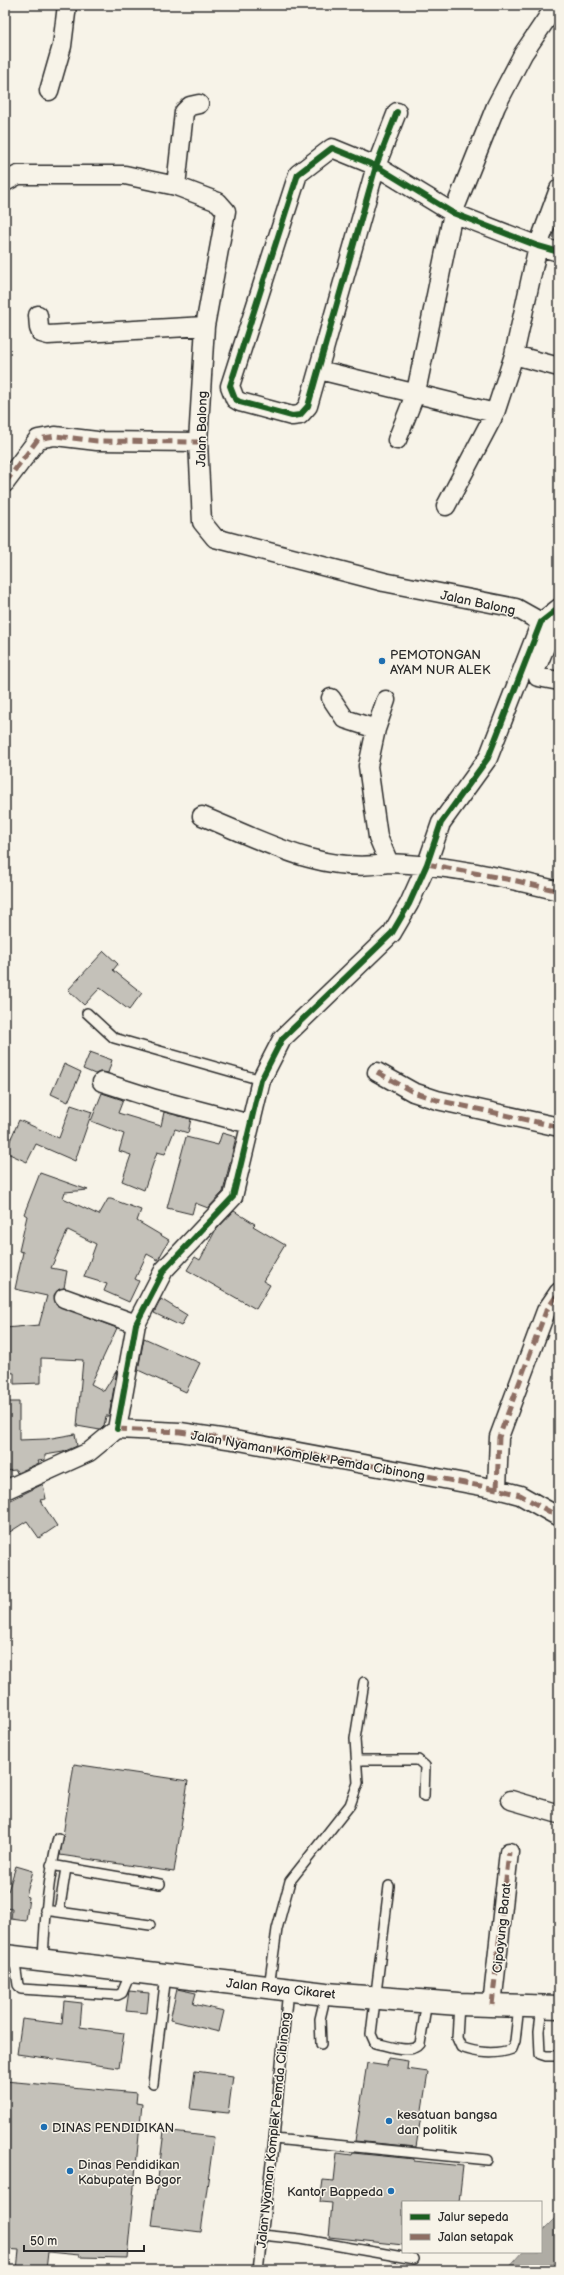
<svg xmlns="http://www.w3.org/2000/svg" width="564" height="2275" font-family="'Balsamiq Sans',sans-serif">
<style>
.water{fill:#afaca4;stroke:#7a7874}
.building{fill:#c4c1b9;stroke:#2b2b2b}
.lines{fill:none;stroke-linecap:round;stroke-linejoin:round}
.service-casing{stroke:#2b2b2b;stroke-width:12}
.minor-casing{stroke:#2b2b2b;stroke-width:21}
.secondary-casing{stroke:#2b2b2b;stroke-width:25}
.service{stroke:#f7f3e8;stroke-width:9}
.minor{stroke:#f7f3e8;stroke-width:18}
.secondary{stroke:#f7f3e8;stroke-width:22}
.quiet{stroke:#8d6e63;stroke-width:5;stroke-dasharray:10 5;stroke-linecap:butt}
.cycleway-casing{stroke:#f7f3e8;stroke-width:8}
.cycleway{stroke:#1b5e20;stroke-width:6}
.poi-dot{fill:#1f6fb2;stroke:#f7f3e8;stroke-width:1.5}
.labels{text-anchor:middle;stroke-width:3;stroke-linejoin:round;paint-order:stroke}
.street-label{font-size:13px;fill:#2b2b2b;stroke:#f7f3e8}
.poi-label{font-size:13px;fill:#2b2b2b;stroke:#f7f3e8;text-anchor:start}
</style>
<rect width="100%" height="100%" fill="#f7f3e8"/>
<filter id="ink" filterUnits="userSpaceOnUse"><feTurbulence type="fractalNoise" baseFrequency=".025" numOctaves="2"/><feDisplacementMap in="SourceGraphic" scale="8" xChannelSelector="R" yChannelSelector="G"/><feConvolveMatrix kernelMatrix="1 2 1 2 8 2 1 2 1" color-interpolation-filters="sRGB"/></filter>
<g filter="url(#ink)">
<!-- water -->
<path class="water" d="M559 2214V2270H507L523 2252H541V2232Z"/>
<!-- building -->
<path class="building" d="M104 951 118 964 113 970 142 993 129 1010 100 988 84 1005 68 990Z
M90 1052 112 1060 108 1073 100 1072 95 1074 83 1069Z
M64 1064 81 1072 68 1102 51 1094Z
M102 1093 123 1100 118 1113 161 1126 164 1112 191 1119 188 1133 175 1129 165 1154 157 1152 144 1190 122 1181 131 1155 119 1151 124 1134 91 1121Z
M71 1105 92 1112 75 1161 36 1144 27 1162 5 1152 19 1120 59 1138Z
M222 1133 236 1137 223 1192 208 1208 195 1203 192 1214 167 1208 186 1137 218 1145Z
M40 1173 88 1190 65 1192 63 1198 99 1215 108 1199H111L141 1210 137 1221 169 1240 158 1260 147 1254 135 1279 139 1281 129 1302 104 1291 107 1284 84 1277 96 1244 68 1230 51 1268 67 1271 64 1288 58 1290 54 1295 56 1305 117 1328 91 1384 104 1391 117 1370 109 1416H106L104 1426 100 1430 77 1426 83 1360 41 1358V1383L14 1384V1373L5 1372V1328L39 1325 47 1296 15 1289 23 1252 19 1251 27 1216 24 1214Z
M234 1211 255 1224 253 1226 285 1245 263 1281 270 1285 256 1309 187 1270 195 1257 200 1260 215 1231Z
M161 1299 187 1315 181 1326 154 1313Z
M144 1338 200 1363 186 1392 138 1370Z
M5 1402H19V1440L46 1439 75 1434 77 1446 63 1452 45 1455V1460L38 1461 39 1463 17 1473 16 1470 5 1471Z
M43 1484 46 1499 40 1500 57 1526 39 1538 27 1521 5 1535V1503Z
M74 1764 188 1781 174 1872 60 1855Z
M16 1866 33 1871 26 1896 29 1897 26 1921 11 1919 12 1909 5 1908V1890L8 1891Z
M177 1989 196 1993 193 2004 224 2011 219 2032 170 2020Z
M129 1991 149 1993 147 2013 126 2011Z
M64 2001 82 2003 80 2027 124 2033 119 2068 17 2054 22 2019 62 2024Z
M388 2058 408 2061 407 2069 428 2072 416 2147 355 2141 367 2063 387 2066Z
M195 2071 233 2076 228 2113 190 2109Z
M5 2081 137 2093 136 2103 142 2104 127 2258 79 2257V2255L48 2252 46 2270H17L19 2250 5 2249Z
M164 2131 214 2137 201 2232 152 2226Z
M337 2153 352 2155 353 2153 414 2159V2161L463 2166 459 2202H403V2245L329 2237 332 2203 320 2202 323 2180 334 2181Z"/>
<g class="lines">
<defs>
<path id="service" d="M87 1013 114 1038 261 1080
M357 1760H418L425 1766 424 1796
M51 1865 160 1884
M389 1886 371 2034 375 2043C386 2045 412 2055 420 2044L427 2001
M45 1910 150 1925
M59 1912 66 1868
M14 1957 18 1985 21 1989 118 1995 122 1993 131 1972
M43 1960C45 1918 48 1878 58 1838
M269 1987 277 1929 290 1881 350 1805 358 1783 355 1739 364 1682
M459 2004 457 2038 461 2047C476 2053 496 2055 512 2049L515 2041 519 2006
M542 2007 539 2031 540 2054 546 2056H559
M321 2044 320 2019 326 1994
M153 2084 166 1975
M274 2139 488 2160
M262 2235 300 2239 414 2259
M258 2270 274 2139 288 1989"/>
<path id="minor" d="M49 91 62 46 67 5
M397 112 376 166 308 406 300 415 292 416 240 402 235 399 230 386 298 174 332 148 376 166 453 213 538 246 559 252
M5 182 18 175H125L176 186 218 202 226 211 205 326 198 442 202 522 215 538 384 582 516 608 541 622
M176 186 184 112 190 106 199 104
M38 315 39 328 41 333 48 335 205 326
M514 355 559 367
M319 370 495 413
M397 440 416 392 453 213 496 106 523 54 556 5
M5 483 38 439 55 436 97 441 198 442
M446 506 495 413 514 355 538 246 559 189
M559 627 551 632 536 669 538 677 559 681
M331 698 345 719 376 729
M386 700 376 729 368 766 378 837 389 863C447 865 503 877 559 891
M202 816C261 840 325 876 389 863
M377 1072 413 1092 437 1100 559 1127
M102 1082 155 1099 250 1124
M64 1298 136 1324
M117 1429 136 1324 164 1270 233 1197 261 1080 282 1039 392 933 409 904 427 864 441 823 488 758 541 622 559 608
M117 1429 180 1432 234 1440 497 1489 520 1495 559 1517
M497 1489 499 1437 546 1311 559 1292
M5 1490 89 1452 117 1429
M511 1800 559 1814
M492 2005 509 1852"/>
<path id="secondary" d="M5 1956 326 1994 459 2004 559 2007"/>
</defs>
<!-- service casing -->
<use href="#service" class="service-casing"/>
<!-- minor casing -->
<use href="#minor" class="minor-casing"/>
<!-- secondary casing -->
<use href="#secondary" class="secondary-casing"/>
<!-- service -->
<use href="#service" class="service"/>
<!-- minor -->
<use href="#minor" class="minor"/>
<!-- secondary -->
<use href="#secondary" class="secondary"/>
<!-- quiet -->
<path class="quiet" d="M5 483 38 439 55 436 97 441 198 442
M427 864 517 881 559 891
M377 1072 413 1092 437 1100 559 1127
M117 1429 180 1432 234 1440 497 1489 520 1495 559 1517
M497 1489 499 1437 546 1311 559 1292
M492 2005 509 1852"/>
<defs>
<path id="cycleway" d="M397 112 376 166 308 406 300 415 292 416 240 402 235 399 230 386 298 174 332 148 376 166 453 213 538 246 559 252
M117 1429 136 1324 164 1270 233 1197 261 1080 282 1039 392 933 409 904 427 864 441 823 488 758 541 622 559 608"/>
</defs>
<!-- cycleway casing -->
<use href="#cycleway" class="cycleway-casing"/>
<!-- cycleway -->
<use href="#cycleway" class="cycleway"/>
</g>
</g>
<!-- markers -->
<g class="poi-dot">
<circle cx="382" cy="661" r="4"/>
<circle cx="389" cy="2121" r="4"/>
<circle cx="44" cy="2127" r="4"/>
<circle cx="70" cy="2171" r="4"/>
<circle cx="391" cy="2191" r="4"/>
</g>
<g class="labels">
<!-- street labels -->
<g class="street-label">
<text transform="translate(201 429) rotate(-89)" y="5">Jalan Balong</text>
<text transform="translate(478 602) rotate(12)" y="5">Jalan Balong</text>
<text transform="translate(308 1455) rotate(10)" y="5">Jalan Nyaman Komplek Pemda Cibinong</text>
<text transform="translate(501 1928) rotate(-84)" y="5">Cipayung Barat</text>
<text transform="translate(281 1988) rotate(6)" y="5">Jalan Raya Cikaret</text>
<text transform="translate(273 2130) rotate(-84)" y="5">Jalan Nyaman Komplek Pemda Cibinong</text>
</g>
<!-- poi labels -->
<g class="poi-label">
<text x="390" y="659">PEMOTONGAN<tspan x="390" dy="15">AYAM NUR ALEK</tspan></text>
<text x="397" y="2119">kesatuan bangsa<tspan x="397" dy="15">dan politik</tspan></text>
<text x="52" y="2132">DINAS PENDIDIKAN</text>
<text x="78" y="2169">Dinas Pendidikan<tspan x="78" dy="15">Kabupaten Bogor</tspan></text>
<text x="383" y="2196" text-anchor="end">Kantor Bappeda</text>
</g>
</g>
<!-- margin -->
<rect width="564" height="2275" fill="none" stroke="#f7f3e8" stroke-width="20"/>
<rect x="10" y="10" width="544" height="2255" fill="none" stroke="#2b2b2b" stroke-width="1.5" filter="url(#ink)"/>
<!-- legend -->
<rect x="402" y="2201" width="140" height="52" fill="#f7f3e8" stroke="#a5a39c"/>
<rect x="410" y="2214" width="20" height="6" fill="#1b5e20" stroke="#a5a39c"/>
<text x="438" y="2221" font-size="12" fill="#2b2b2b">Jalur sepeda</text>
<rect x="410" y="2234" width="20" height="6" fill="#8d6e63" stroke="#a5a39c"/>
<text x="438" y="2241" font-size="12" fill="#2b2b2b">Jalan setapak</text>
<!-- scale -->
<path d="M24 2245v6h120v-6" fill="none" stroke="#2b2b2b" stroke-width="2"/>
<text x="30" y="2245" font-size="12" fill="#2b2b2b" stroke="#f7f3e8" stroke-width="3" paint-order="stroke">50 m</text>
</svg>
